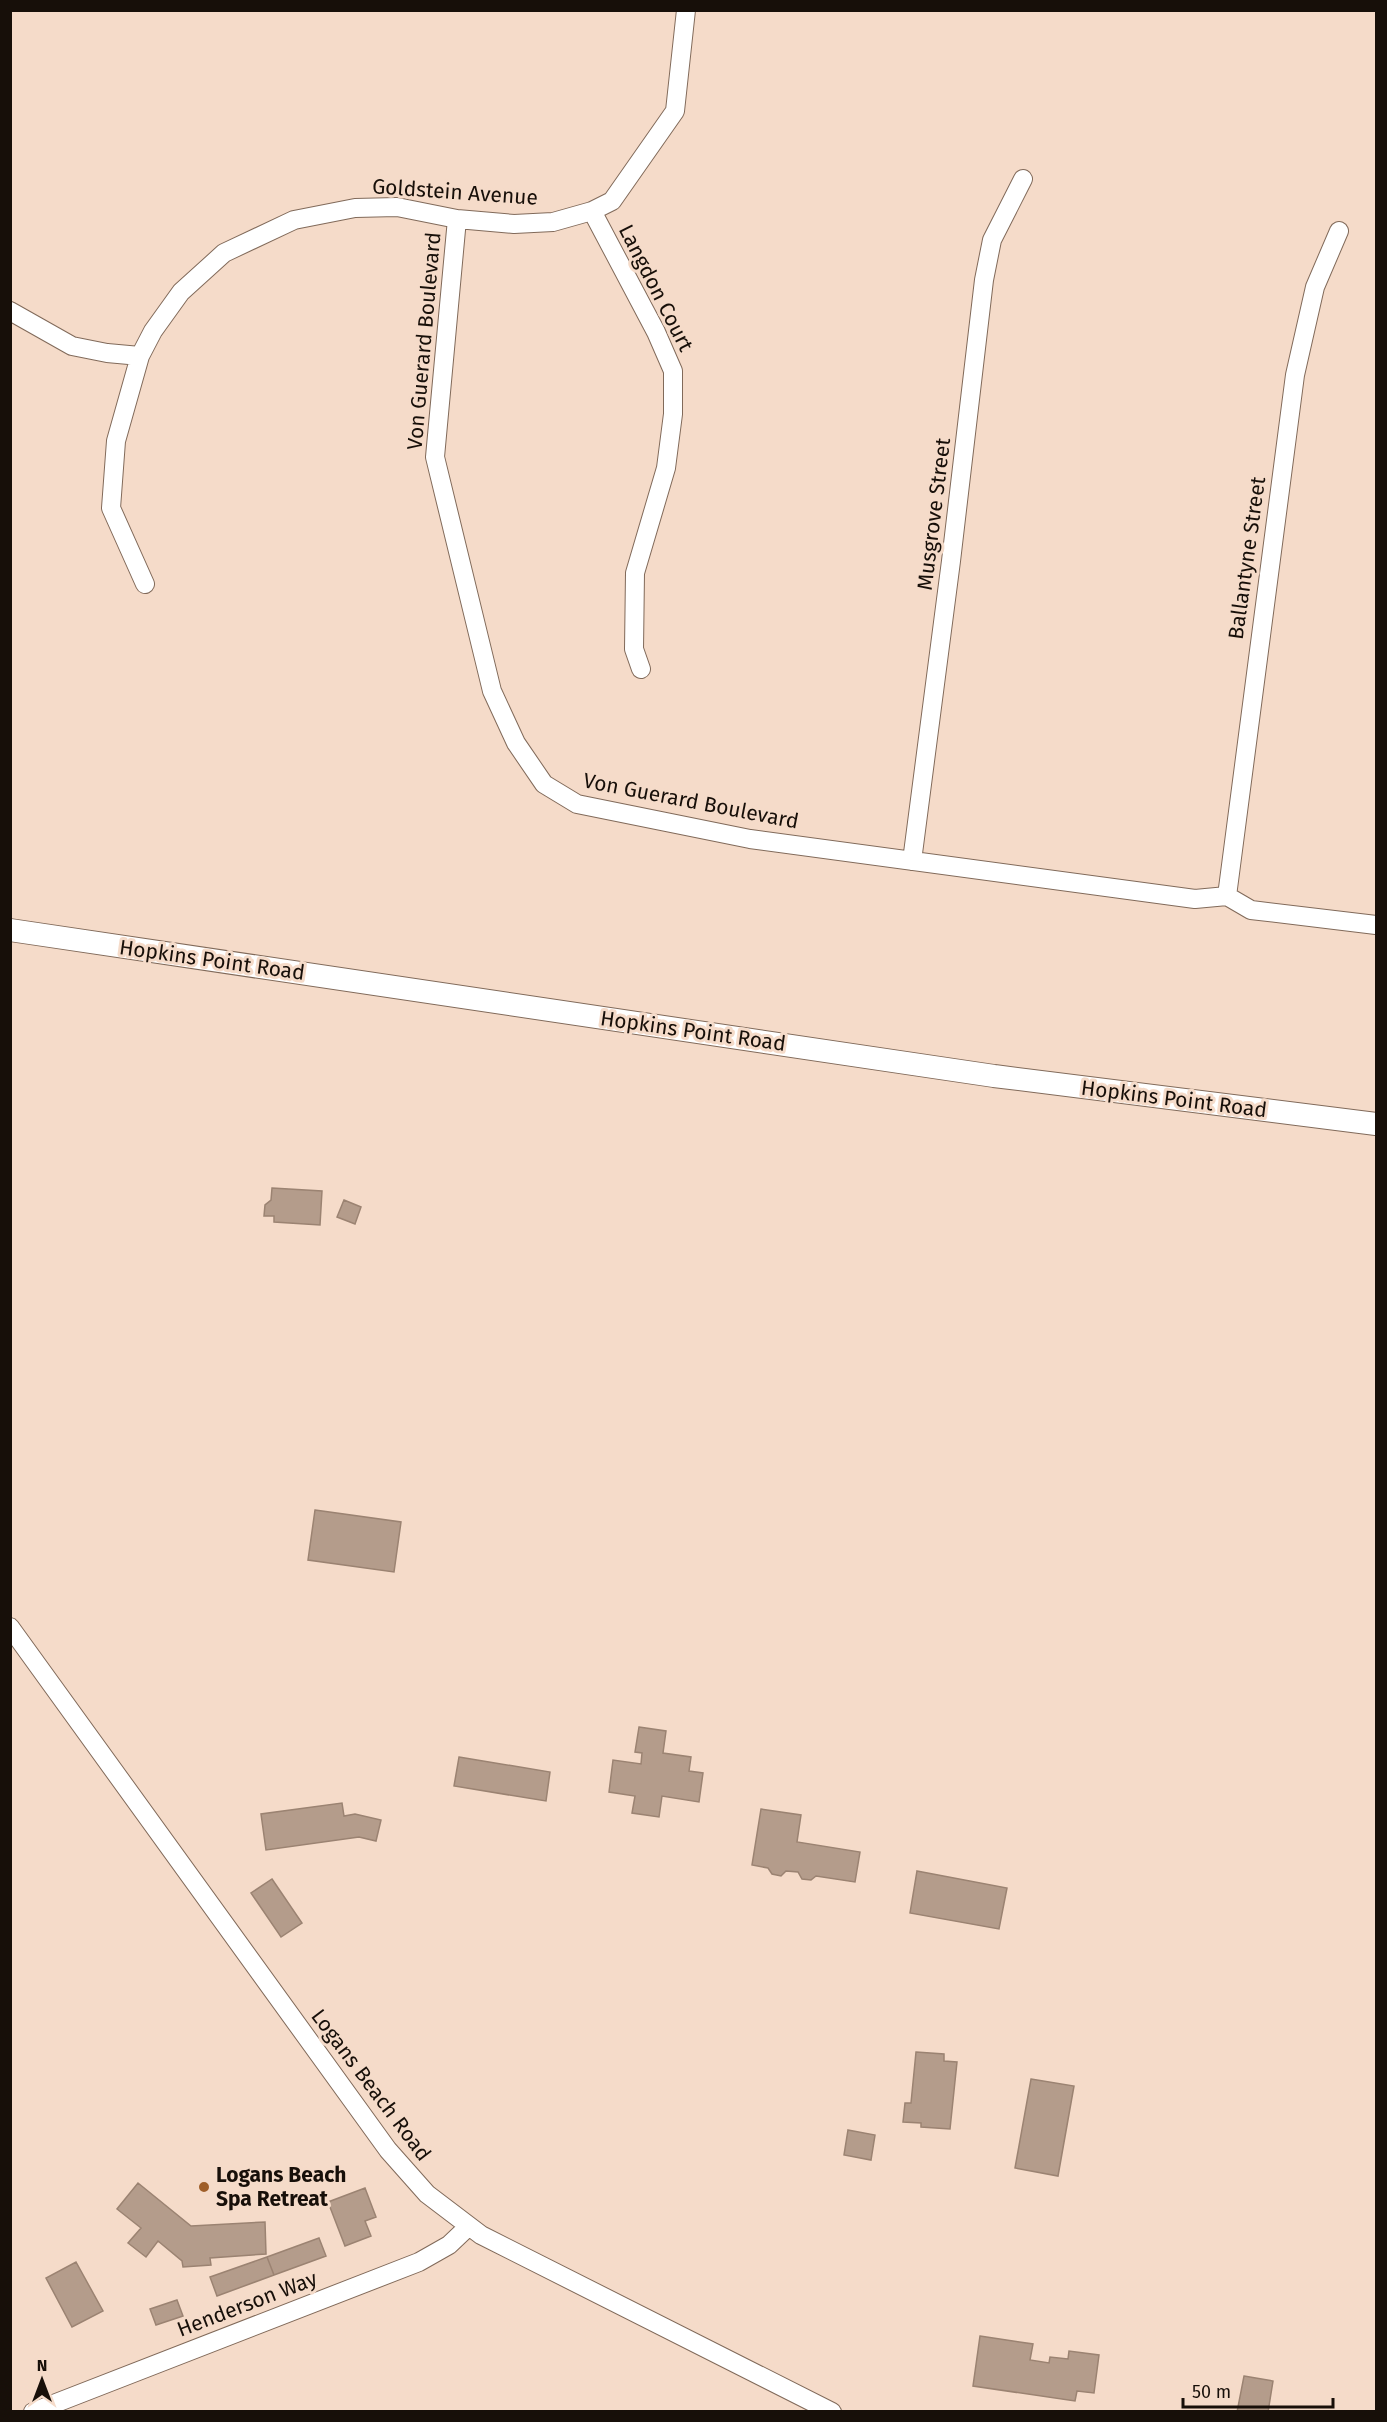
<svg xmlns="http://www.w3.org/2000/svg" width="1387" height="2422" font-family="'Fira Sans',sans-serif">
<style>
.building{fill:#b49c8b;stroke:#9b8372;stroke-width:1.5}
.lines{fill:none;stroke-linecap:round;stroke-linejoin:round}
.minor-casing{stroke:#816a5a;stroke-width:20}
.tertiary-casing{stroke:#816a5a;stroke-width:24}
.minor{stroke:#fff;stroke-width:18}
.tertiary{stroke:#fff;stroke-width:22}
.poi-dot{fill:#9f5e29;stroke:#f5dbc9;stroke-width:2}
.labels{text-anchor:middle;stroke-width:6;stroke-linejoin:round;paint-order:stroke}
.street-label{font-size:21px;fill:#170f09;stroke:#f5dbc9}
.poi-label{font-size:21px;font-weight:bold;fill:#170f09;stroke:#f5dbc9;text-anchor:start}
</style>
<rect width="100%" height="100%" fill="#f5dbc9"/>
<!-- building -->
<path class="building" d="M272 1188 322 1191 320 1225 274 1222V1216H264L265 1205 271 1200Z
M344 1200 361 1207 355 1224 337 1217Z
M315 1510 401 1522 394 1572 308 1560Z
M639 1727 666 1731 663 1753 691 1757 689 1771 703 1773 699 1802 662 1796 659 1817 632 1813 635 1796 609 1792 613 1760 641 1764 642 1753 635 1752Z
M459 1757 550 1772 546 1801 454 1786Z
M342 1803 344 1816 355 1814 381 1820 376 1841 359 1837 266 1850 261 1814Z
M761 1809 801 1815 797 1842 860 1852 855 1882 816 1876 811 1880 802 1879 798 1872 786 1871 781 1876 772 1874 768 1868 752 1865Z
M917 1871 1007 1888 999 1929 910 1913Z
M272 1879 302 1923 281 1937 251 1893Z
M916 2052 944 2054V2061L957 2062 950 2129 921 2127V2123L903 2122 905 2103H911Z
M1031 2079 1074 2086 1058 2176 1015 2168Z
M848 2130 875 2135 871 2160 844 2155Z
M138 2183 191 2226 265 2222 266 2254 210 2258 211 2265 183 2267 182 2261 158 2241 146 2257 128 2243 141 2228 117 2209Z
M365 2188 376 2217 365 2221 371 2236 345 2246 328 2202Z
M319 2238 326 2256 274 2275 267 2257Z
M267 2257 274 2275 217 2296 210 2277Z
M76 2262 103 2311 72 2327 46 2278Z
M177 2300 183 2316 156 2325 150 2309Z
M980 2336 1033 2344 1030 2360 1049 2363 1050 2357 1068 2359 1069 2351 1099 2355 1094 2393 1077 2391 1075 2401 973 2386Z
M1244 2376 1273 2381 1268 2412H1237Z"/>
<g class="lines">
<defs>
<path id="minor" d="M592 211 656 332 673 371V414L666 468 635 573 634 649 641 669
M457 219 435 457 492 691 516 743 544 784 577 804 750 839 1195 899 1227 896 1251 910 1376 925
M10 311 72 346 107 353 140 356
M145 584 111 508 116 441 140 356 153 331 181 292 224 253 294 220 355 208 397 207 457 219 514 224 553 222 592 211 612 201 675 111 686 10
M912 861 951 561 984 280 992 240 1023 179
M1227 896 1295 375 1315 287 1339 231
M10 1627 388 2150 427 2194 481 2235 832 2412
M33 2412 419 2262 449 2245 469 2226"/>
<path id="tertiary" d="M10 930 994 1076 1376 1124"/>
</defs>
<!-- minor casing -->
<use href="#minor" class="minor-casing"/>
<!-- tertiary casing -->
<use href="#tertiary" class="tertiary-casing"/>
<!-- minor -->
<use href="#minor" class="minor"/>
<!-- tertiary -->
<use href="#tertiary" class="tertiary"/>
</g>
<!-- markers -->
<circle class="poi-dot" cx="204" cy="2187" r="6"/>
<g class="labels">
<!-- street labels -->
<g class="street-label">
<text transform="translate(455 192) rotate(4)" y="7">Goldstein Avenue</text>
<text transform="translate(656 288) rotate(63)" y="7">Langdon Court</text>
<text transform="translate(424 341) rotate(-85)" y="7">Von Guerard Boulevard</text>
<text transform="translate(934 514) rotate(-83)" y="7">Musgrove Street</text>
<text transform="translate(1247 558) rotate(-82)" y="7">Ballantyne Street</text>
<text transform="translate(691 801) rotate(11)" y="7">Von Guerard Boulevard</text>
<text transform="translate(212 960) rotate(8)" y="7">Hopkins Point Road</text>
<text transform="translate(693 1031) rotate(8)" y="7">Hopkins Point Road</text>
<text transform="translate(1174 1099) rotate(7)" y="7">Hopkins Point Road</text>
<text transform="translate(371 2085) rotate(53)" y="7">Logans Beach Road</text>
<text transform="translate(247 2304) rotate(-21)" y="7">Henderson Way</text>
</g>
<!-- poi labels -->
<g class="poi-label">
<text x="216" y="2182">Logans Beach<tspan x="216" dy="24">Spa Retreat</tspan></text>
</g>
</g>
<!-- border -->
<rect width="1387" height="2422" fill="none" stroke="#170f09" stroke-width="24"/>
<!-- north arrow -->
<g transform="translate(42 2380)" stroke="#f5dbc9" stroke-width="4.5" paint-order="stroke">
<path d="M0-4.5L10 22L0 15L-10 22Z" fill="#170f09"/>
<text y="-9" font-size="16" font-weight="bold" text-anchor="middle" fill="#170f09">N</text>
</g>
<!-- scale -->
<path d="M1183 2398v9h150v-9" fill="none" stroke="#170f09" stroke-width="3"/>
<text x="1192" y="2398" font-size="18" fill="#170f09" stroke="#f5dbc9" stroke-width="4.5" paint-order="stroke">50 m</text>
</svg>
